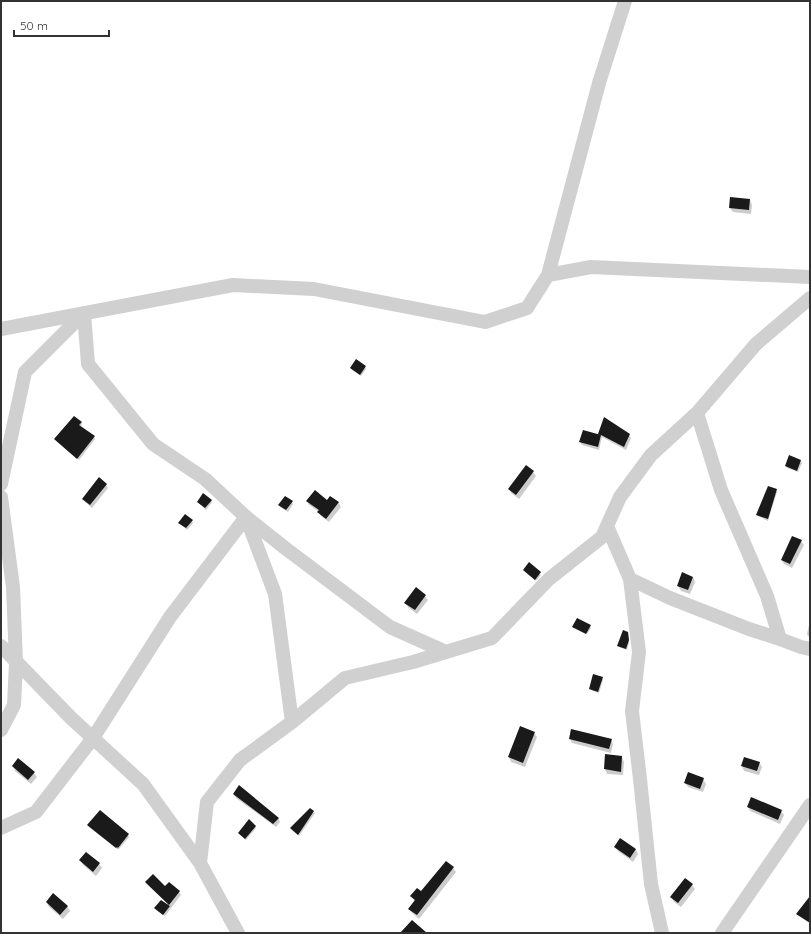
<svg xmlns="http://www.w3.org/2000/svg" width="811" height="934" font-family="Quicksand,sans-serif">
<style>
.shadow{fill:#0003}
.building{fill:#1a1a1a}
.lines{fill:none;stroke-linecap:round;stroke-linejoin:round}
.minor{stroke:#d0d0d0;stroke-width:14}
</style>
<rect width="100%" height="100%" fill="#fff"/>
<!-- shadow -->
<path class="shadow" d="M750 200 752 205 751 214 733 212 730 208Z
M365 367 366 369 361 376 352 370 351 368Z
M81 423 82 425 80 427 94 437 95 439 79 460 55 439Z
M584 431 601 436 600 434 629 435 631 438 626 450 602 437 599 450 582 445 580 442Z
M801 461 802 463 798 472 787 468 786 466Z
M533 472 536 476 519 499 511 493 509 489Z
M106 485 108 488 92 508 85 502 83 499Z
M776 490 777 492 768 521 758 516 757 514Z
M285 497 292 502 293 504 288 512 280 507 279 505Z
M331 497 339 503 341 507 329 522 321 516 318 511 309 505 307 501H327Z
M211 500 212 502 206 510 198 502Z
M192 521 193 523 187 530 180 523Z
M801 541 804 545 792 568 784 564 782 560Z
M529 564 541 575 536 581 525 572Z
M693 577 695 582 690 594 681 591 678 586Z
M425 596 428 600 417 614 408 607 406 603Z
M810 621V637L808 636 807 634Z
M573 626H590L591 628 587 634Z
M627 632 628 634 629 643 627 650 619 647 618 645Z
M602 678 603 680 599 693 591 690 590 689Z
M534 733 537 737 525 767 511 762 509 757Z
M570 739 611 740 613 744 611 753 572 743Z
M606 755 622 757 624 762 623 775 607 774 605 769Z
M759 762 762 767 759 775 744 771 742 766Z
M13 766 34 773 37 777 31 784 15 771Z
M703 779 706 784 703 792 688 787 685 783Z
M234 794 278 818 280 822 276 827 236 798Z
M748 807 781 811 784 815 780 824 750 811Z
M314 812 315 813 299 836 292 830 291 828Z
M88 825 128 835 129 837 119 849H117L89 827Z
M255 826 256 828 246 840 239 833Z
M621 839 636 850 638 854 633 862 618 851 615 847Z
M86 853 99 864 102 868 96 876 83 865 80 860Z
M453 868 456 872 419 919 412 913 409 909 415 902 412 897 421 893Z
M146 882 165 888 169 883 179 892 181 895 165 916 156 910 155 908 161 902 170 907V906L148 885Z
M692 885 695 889 681 907 674 902 671 897Z
M47 903 67 906 70 911 63 919 49 907Z"/>
<!-- building -->
<path class="building" d="M730 197 750 199 749 210 729 208Z
M356 359 366 366 360 375 350 368Z
M74 416 82 422 79 425 95 436 77 459 54 439Z
M604 417 630 434 624 447 601 435 598 447 579 442 583 430 601 435 598 434Z
M789 455 801 460 797 471 785 466Z
M526 465 534 471 516 495 508 489Z
M99 477 107 484 90 505 82 499Z
M768 486 777 489 768 519 756 515Z
M315 490 327 500 330 496 339 502 326 519 317 512 319 510 306 501Z
M203 493 212 500 205 508 197 502Z
M285 496 293 501 286 510 278 505Z
M185 514 193 520 186 528 178 523Z
M792 536 802 540 790 564 781 560Z
M529 562 541 572 535 580 523 570Z
M682 572 693 577 688 590 677 586Z
M416 587 426 595 415 610 404 603Z
M577 618 591 625 586 634 572 627Z
M623 630 628 632 629 640 626 649 617 646Z
M593 674 603 677 598 692 589 689Z
M520 726 535 732 523 763 508 757Z
M571 729 612 739 609 749 569 739Z
M605 754 622 756 621 772 604 769Z
M744 757 760 762 757 771 741 766Z
M18 758 35 772 28 780 12 766Z
M688 772 704 778 700 789 684 783Z
M239 785 279 818 273 824 233 794Z
M751 797 782 810 778 820 747 807Z
M310 808 314 811 298 835 290 828Z
M100 810 129 834 118 848 117 847 116 848 87 825Z
M249 819 256 826 245 839 238 833Z
M620 838 636 849 630 858 614 847Z
M86 852 100 863 93 872 79 860Z
M446 861 454 867 417 915 408 909 415 900 410 896 417 888 421 891Z
M153 874 165 886 169 882 180 891 169 905 145 882Z
M685 878 693 884 678 903 670 897Z
M53 893 68 906 60 915 46 902Z
M810 896V923L796 914Z
M161 900 170 906 163 915 154 908Z
M412 920 427 933H400Z"/>
<g class="lines">
<!-- minor -->
<path class="minor" d="M548 275 591 267 810 277
M1 329 233 285 314 289 485 322 527 308 548 275 599 83 625 1
M697 413 721 490 767 596 780 639
M1 484 25 372 84 313
M1 497 13 587 16 662 14 705 1 730
M607 526 630 579 670 598 749 629 780 639 801 647 810 649
M630 579 639 652 632 711 640 779 651 884 662 933
M1 646 71 718 143 784 200 863
M292 722 275 594 246 517 285 548 390 627 446 652
M1 828 36 812 93 738 170 617 246 517 205 479 153 444 88 364 84 313
M238 933 200 863 207 802 240 760 292 722 345 678 413 662 492 638 549 579 602 537 620 497 651 455 697 413 756 344 810 298
M722 933 810 805"/>
</g>
<!-- border -->
<rect width="811" height="934" fill="none" stroke="#333333" stroke-width="4"/>
<!-- scale -->
<path d="M14 30v6h95v-6" fill="none" stroke="#333333" stroke-width="2"/>
<text x="20" y="30" font-size="12" fill="#333333" stroke="#ffffff" stroke-width="3" paint-order="stroke">50 m</text>
</svg>
